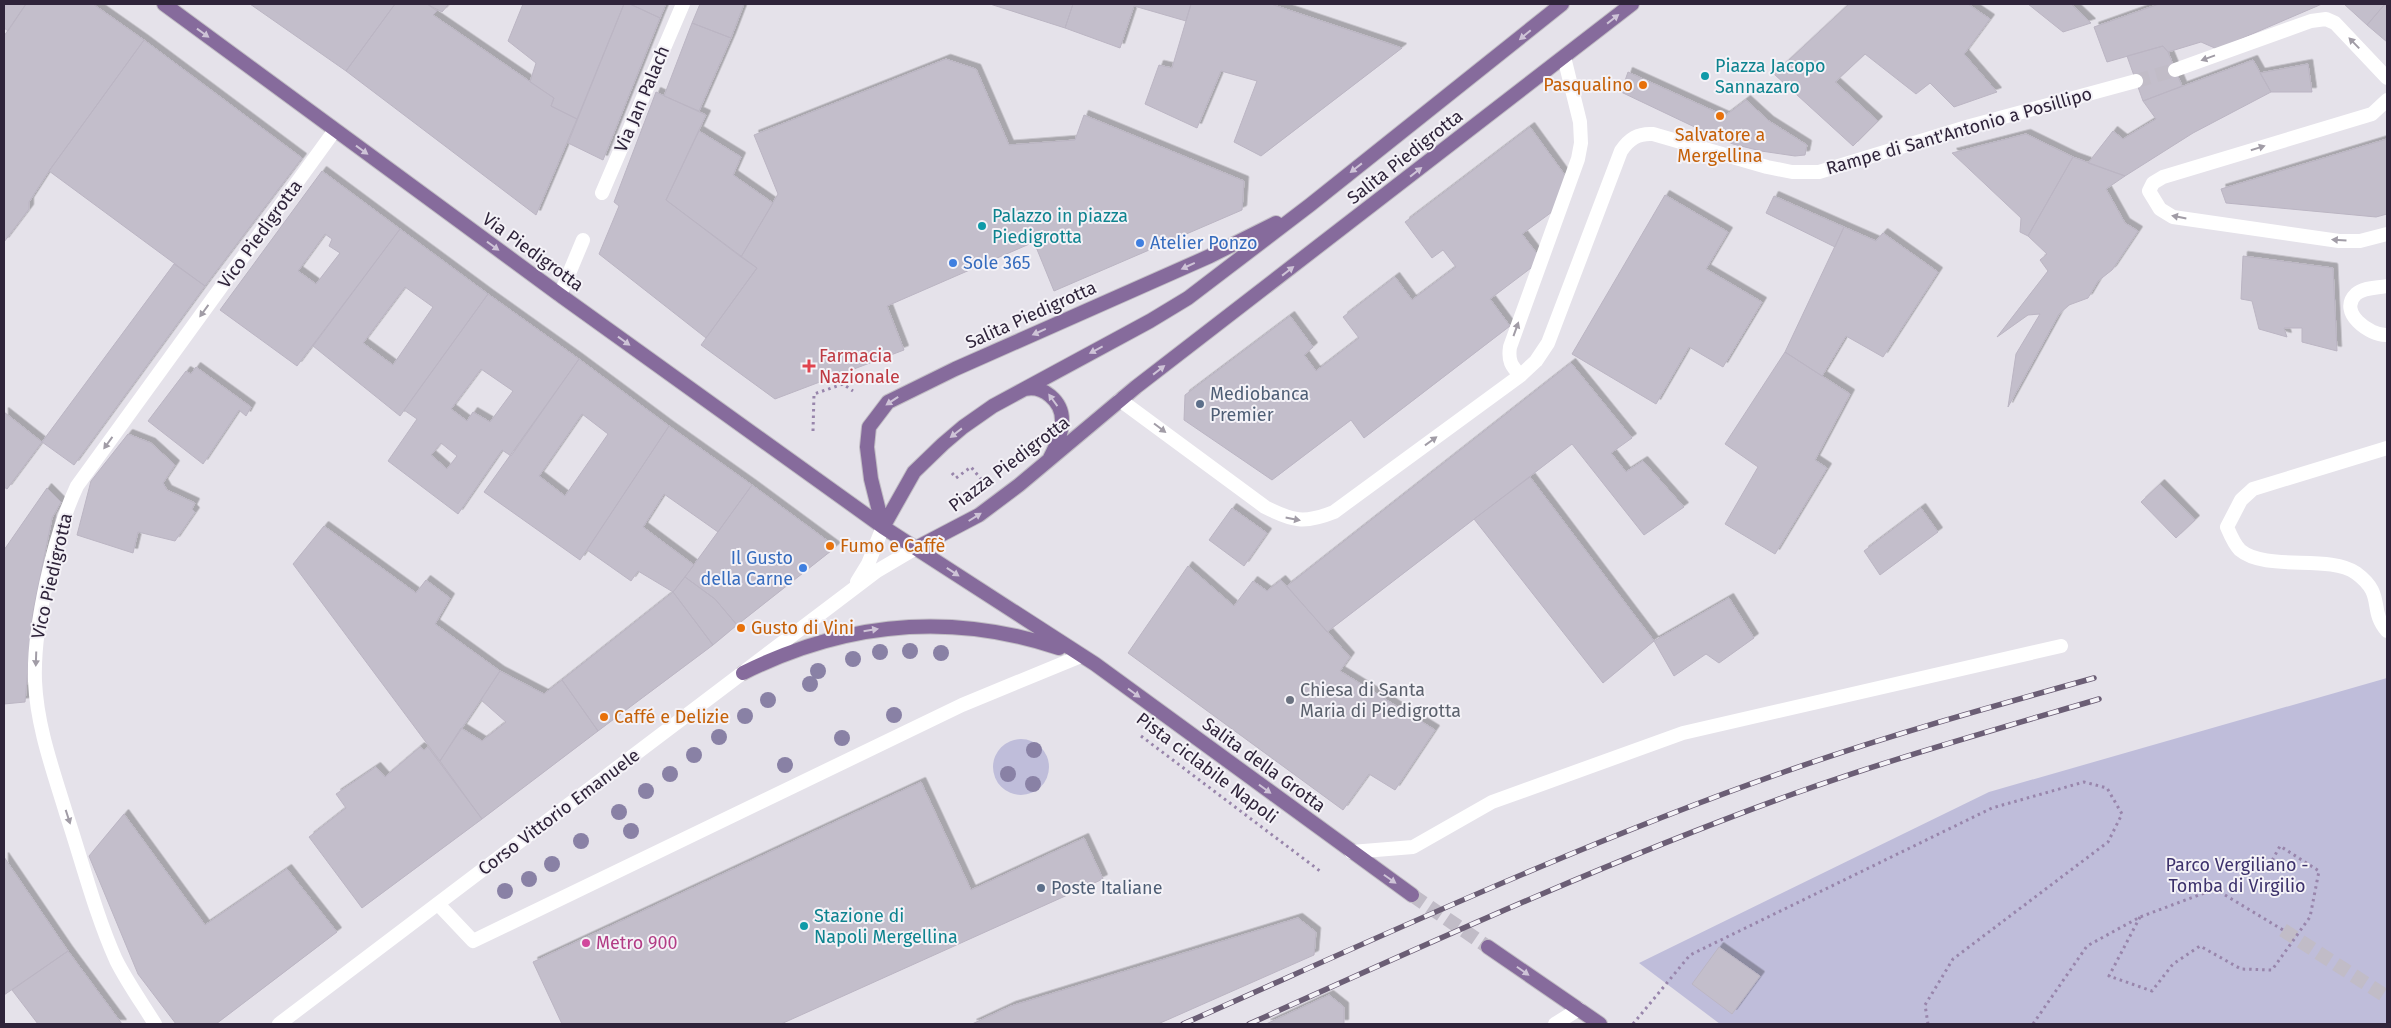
<svg xmlns="http://www.w3.org/2000/svg" width="2391" height="1028" font-family="'Fira Sans',sans-serif">
<style>
.green{fill:#bfbdda}
.building{fill:#c3becb;stroke:#bbb5c3;fill-rule:evenodd;filter:url(#shadow)}
.lines{fill:none;stroke-linecap:round;stroke-linejoin:round}
.minor-tunnel{stroke:#c1bcc7;stroke-width:14;stroke-dasharray:14 7;stroke-linecap:butt}
.primary-tunnel{stroke:#c1bcc7;stroke-width:14;stroke-dasharray:14 7;stroke-linecap:butt}
.primary-casing{stroke:#c1bdc4;stroke-width:16}
.path{stroke:#9885ab;stroke-width:3;stroke-dasharray:2.5 4;stroke-linecap:butt}
.service{stroke:#fff;stroke-width:14}
.pedestrian{stroke:#fff;stroke-width:14}
.minor{stroke:#fff;stroke-width:14}
.tertiary{stroke:#fff;stroke-width:14}
.primary{stroke:#866b9c;stroke-width:14}
.rail-casing{stroke:#6b5e75;stroke-width:5.5}
.rail{stroke:#f4f2f7;stroke-width:4;stroke-dasharray:11;stroke-linecap:butt}
.tree{fill:#8981a5}
.oneway{fill:#cec3d7}
.oneway2{fill:#a19ca6}
.culture-dot{fill:#0f9aa8;stroke:#f4f2f7;stroke-width:2}
.food-dot{fill:#e8710a;stroke:#f4f2f7;stroke-width:2}
.shop-dot{fill:#3f7fe0;stroke:#f4f2f7;stroke-width:2}
.health-dot{fill:#e0444e;stroke:#f4f2f7;stroke-width:2}
.service-dot{fill:#5c6f8a;stroke:#f4f2f7;stroke-width:2}
.worship-dot{fill:#6b7280;stroke:#f4f2f7;stroke-width:2}
.hotel-dot{fill:#d1479c;stroke:#f4f2f7;stroke-width:2}
.labels{text-anchor:middle;stroke-width:4;stroke-linejoin:round;paint-order:stroke}
.culture-label{font-size:18px;fill:#0d838f;stroke:#f4f2f7;text-anchor:start}
.food-label{font-size:18px;fill:#c56008;stroke:#f4f2f7;text-anchor:start}
.street-label{font-size:18px;fill:#2f243a;stroke:#f4f2f7}
.shop-label{font-size:18px;fill:#366cbe;stroke:#f4f2f7;text-anchor:start}
.health-label{font-size:18px;fill:#be3a42;stroke:#f4f2f7;text-anchor:start}
.service-label{font-size:18px;fill:#4e5e75;stroke:#f4f2f7;text-anchor:start}
.worship-label{font-size:18px;fill:#5b616d;stroke:#f4f2f7;text-anchor:start}
.park-label{font-size:18px;fill:#3d326c;stroke:#f4f2f7}
.hotel-label{font-size:18px;fill:#b23c85;stroke:#f4f2f7;text-anchor:start}
</style>
<defs>
<filter id="shadow"><feDropShadow dx="4.5" dy="-4.5" stdDeviation="0" flood-color="#0004"/></filter>
</defs>
<rect width="100%" height="100%" fill="#e5e2ea"/>
<!-- green -->
<path class="green" d="M2387 678V1024H1720L1639 963 1989 792Z
M993 767a28 28 0 1 1 56 0a28 28 0 1 1-56 0Z"/>
<!-- building -->
<path class="building" d="M4 4H26L8 31 4 28Z
M26 4H93L144 40 49 171 29 202V209L4 242V36Z
M250 4H395L346 71Z
M395 4H427L437 11 433 15 554 98 551 106 577 119 536 215 346 71Z
M427 4H449L442 12Z
M523 4H624L577 119 551 106 554 98 530 82 536 63 508 41Z
M624 4H630L660 18 603 160 568 143Z
M630 4H666L660 18Z
M700 4H744L731 38 692 23Z
M990 4H1073L1065 28Z
M1073 4H1191L1186 21 1134 6 1120 48 1065 28Z
M1191 4H1271L1402 48 1261 156 1234 142 1257 81 1221 71 1197 128 1145 104 1159 65 1172 68Z
M1849 4H1968L1990 19 1964 54 1997 92 1954 107 1930 83 1916 94 1865 54 1835 82 1878 121 1853 146 1774 74Z
M2028 4H2071L2091 23 2063 32Z
M2159 4H2322L2217 49 2201 42 2168 52 2163 46 2107 62 2094 27Z
M2344 4H2385L2367 25Z
M2385 4H2387V42L2367 25Z
M692 23 731 38 699 111 664 96Z
M144 40 302 158 205 286 49 171Z
M2163 46 2168 52 2182 86 2143 101 2127 56Z
M946 59 976 69 1009 145 1075 140 1084 115 1244 181 1242 210 1054 291 1034 242 887 306 904 350 775 399 701 345 757 268 741 257 778 194 754 135Z
M2253 60 2271 92 2193 133 2125 176 2088 163 2113 131 2123 139 2156 119 2143 101Z
M2308 64 2312 92H2271L2260 73Z
M1628 72 1725 116 1746 100 1769 121 1807 145 1805 155 1795 156 1761 151 1733 144 1703 131 1621 92Z
M656 92 706 115 666 200 757 268 706 338 599 254 619 206 614 202Z
M1530 127 1567 178 1556 209 1522 234 1538 255 1531 268 1490 299 1510 326 1364 438 1351 420 1272 480 1184 420 1185 395 1290 316 1313 347 1304 355 1316 371 1359 338 1343 317 1395 277 1412 300 1456 267 1443 250 1432 258 1405 222Z
M699 131 741 157 733 175 773 203 741 257 666 200Z
M2026 134 2073 157 2028 236 2020 232 2021 218 1952 153Z
M2387 139V214L2376 217 2226 203 2221 189Z
M2073 157 2125 176 2106 189 2125 223 2138 231 2112 270 2098 281 2088 298 2069 305 2059 314 2008 407 2016 354 2040 314 2028 315 1997 337 2048 271 2040 260 2047 254 2028 236Z
M322 171 400 229 297 366 220 310ZM325 234 332 239 329 246 340 253 316 284 298 271Z
M1665 195 1728 232 1706 269 1762 302 1723 367 1689 347 1656 404 1572 354Z
M1774 196 1844 227 1835 247 1766 213Z
M1844 227 1876 241 1883 233 1938 272 1883 357 1846 336 1822 376 1785 352Z
M400 229 488 294 400 416 313 346ZM405 287 433 307 393 365 363 343Z
M2243 256 2333 268 2337 351 2302 342V328H2284L2287 337 2259 329 2252 301 2241 299Z
M174 264 205 286 74 465 42 442Z
M488 294 579 359 511 456 502 450 458 514 388 461 417 419 404 410ZM481 369 513 391 490 422 473 412 467 421 451 409ZM441 443 457 456 447 469 431 455Z
M1785 352 1850 394 1815 460 1827 468 1775 554 1725 524 1758 467 1725 444Z
M579 359 669 426 580 560 484 492ZM582 414 608 434 565 496 539 476Z
M1571 363 1632 438 1611 453 1626 472 1643 461 1684 507 1644 535 1572 444 1327 632 1287 586Z
M196 367 251 407 246 416 239 410 203 464 148 421 186 371 191 374Z
M4 412 42 442 7 489 4 487Z
M669 426 752 485 718 532 664 494 643 527 694 565 673 592 638 571 631 581 587 550Z
M128 434 151 443 175 465 163 483 167 490 195 503 192 509 195 512 175 541 138 532 133 553 77 535 91 481Z
M1530 477 1654 641 1603 683 1474 519Z
M2160 484 2195 520 2176 538 2141 502Z
M752 485 836 547 737 625 715 599 685 577Z
M47 488 61 502 52 518 33 612 25 702 4 704V550Z
M1232 508 1267 533 1244 566 1209 540Z
M1921 508 1938 532 1880 575 1864 551Z
M324 526 416 593 426 580 450 598 435 624 500 671 440 761 293 564Z
M1188 566 1234 606 1253 581 1267 591 1281 580 1350 657 1340 671 1435 730 1395 790 1369 774 1343 810 1128 653Z
M685 577 715 599 737 625 713 645 673 592Z
M673 592 713 645 598 731 562 680Z
M1729 598 1754 638 1719 663 1706 654 1674 676 1654 641Z
M500 671 544 694 562 680 598 731 482 819 440 761 461 728 482 741 506 722 481 700Z
M420 747 424 750 428 747 482 819 362 908 309 837 346 808 336 794 376 767 385 777Z
M921 782 971 890 1084 838 1103 879 781 1024H562L533 962Z
M124 814 205 925 287 869 337 932 216 1024H176L138 974 89 856Z
M4 857 68 951 4 995Z
M1298 918 1316 932 1314 955 1158 1024H972L1011 1006Z
M1719 947 1760 976 1732 1014 1692 984Z
M68 951 122 1024H38L12 990Z
M1329 995 1344 1007V1024H1266Z"/>
<g class="lines">
<!-- minor-tunnel -->
<path class="minor-tunnel" d="M2136 81 2175 70
M2283 930 2387 997"/>
<!-- primary-tunnel -->
<path class="primary-tunnel" d="M1412 895 1488 947"/>
<defs>
<path id="primary" d="M164 4 560 295 883 527 1095 664 1412 895
M1025 389C1043 385 1062 401 1062 420 1062 434 1056 446 1050 458
M883 527 914 472 943 444 963 427 993 406 1150 321 1188 298 1310 205 1562 4
M883 527 871 479 867 447 869 427 888 402 955 369 1210 256 1276 223
M916 548 979 515 1019 485 1136 387 1632 4
M743 673C845 622 951 612 1059 648
M1488 947 1600 1024"/>
</defs>
<!-- primary casing -->
<use href="#primary" class="primary-casing"/>
<!-- path -->
<path class="path" d="M813 431 814 394 843 384 853 391
M952 473 956 478 971 467 981 479
M1141 736 1320 871
M2140 917 2109 976 2152 991 2173 964 2200 946 2241 969 2272 970 2310 917 2319 871 2280 846 2267 870
M1633 1024 1690 955 1992 808 2084 782 2107 788 2122 814 2108 842 1953 959 1925 1005 1928 1024
M2033 1024 2087 946 2140 917 2215 889 2283 930"/>
<!-- service -->
<path class="service" d="M2387 448 2253 489 2241 500 2227 527C2230 534 2234 544 2240 550 2266 572 2329 554 2356 573 2386 595 2368 609 2387 631
M1351 852 1413 847 1492 802 1683 733 2061 646
M438 904 473 941 962 705 1081 656
M1555 1024 1579 1009"/>
<!-- pedestrian -->
<path class="pedestrian" d="M560 295 583 240"/>
<!-- minor -->
<path class="minor" d="M2175 70 2311 21 2326 19 2335 23 2387 78
M2387 100 2372 114 2163 177 2153 183 2149 191 2160 209 2173 217 2339 241H2360L2387 234
M602 193 683 4
M2387 286C2378 288 2364 287 2356 294 2337 312 2370 336 2387 335
M1521 375 1536 361 1548 343 1621 151C1629 139 1638 133 1653 134L1767 167 1792 172H1819L1970 126 2136 81
M1120 400 1265 507C1293 521 1304 524 1334 512L1521 375C1511 367 1508 360 1510 347L1578 159 1581 143 1580 122 1564 57
M155 1024C142 1003 127 982 116 960 95 913 82 861 66 813 53 770 37 727 35 681 33 627 54 535 77 486L335 130"/>
<!-- tertiary -->
<path class="tertiary" d="M857 582 868 564 883 527
M279 1024 877 571 916 548"/>
<!-- primary -->
<use href="#primary" class="primary"/>
<defs>
<path id="rail" d="M1183 1024C1382 936 1579 844 1784 772 1886 736 1990 707 2094 678
M1249 1024C1429 943 1608 861 1793 794 1894 758 1997 729 2099 699"/>
</defs>
<!-- rail casing -->
<use href="#rail" class="rail-casing"/>
<!-- rail -->
<use href="#rail" class="rail"/>
</g>
<!-- trees -->
<g class="tree">
<circle cx="910" cy="651" r="8"/>
<circle cx="880" cy="652" r="8"/>
<circle cx="941" cy="653" r="8"/>
<circle cx="853" cy="659" r="8"/>
<circle cx="818" cy="671" r="8"/>
<circle cx="810" cy="684" r="8"/>
<circle cx="768" cy="700" r="8"/>
<circle cx="894" cy="715" r="8"/>
<circle cx="745" cy="716" r="8"/>
<circle cx="719" cy="737" r="8"/>
<circle cx="842" cy="738" r="8"/>
<circle cx="1034" cy="750" r="8"/>
<circle cx="694" cy="755" r="8"/>
<circle cx="785" cy="765" r="8"/>
<circle cx="670" cy="774" r="8"/>
<circle cx="1008" cy="774" r="8"/>
<circle cx="1033" cy="784" r="8"/>
<circle cx="646" cy="791" r="8"/>
<circle cx="619" cy="812" r="8"/>
<circle cx="631" cy="831" r="8"/>
<circle cx="581" cy="841" r="8"/>
<circle cx="552" cy="864" r="8"/>
<circle cx="529" cy="879" r="8"/>
<circle cx="505" cy="891" r="8"/>
</g>
<!-- one-way arrows -->
<defs><path id="oneway-solid" d="M-6-.8H1V-3.2L6.5 0L1 3.2V.8H-6Z" transform="scale(1.25)"/></defs>
<g class="oneway">
<use href="#oneway-solid" transform="translate(1613 19) rotate(-38)"/>
<use href="#oneway-solid" transform="translate(203 33) rotate(36)"/>
<use href="#oneway-solid" transform="translate(1525 35) rotate(140)"/>
<use href="#oneway-solid" transform="translate(362 150) rotate(36)"/>
<use href="#oneway-solid" transform="translate(1356 168) rotate(142)"/>
<use href="#oneway-solid" transform="translate(1416 172) rotate(-38)"/>
<use href="#oneway-solid" transform="translate(493 246) rotate(36)"/>
<use href="#oneway-solid" transform="translate(1188 266) rotate(155)"/>
<use href="#oneway-solid" transform="translate(1288 271) rotate(-38)"/>
<use href="#oneway-solid" transform="translate(1039 332) rotate(156)"/>
<use href="#oneway-solid" transform="translate(624 341) rotate(36)"/>
<use href="#oneway-solid" transform="translate(1096 350) rotate(152)"/>
<use href="#oneway-solid" transform="translate(1159 370) rotate(-38)"/>
<use href="#oneway-solid" transform="translate(1053 400) rotate(-126)"/>
<use href="#oneway-solid" transform="translate(892 401) rotate(146)"/>
<use href="#oneway-solid" transform="translate(956 433) rotate(142)"/>
<use href="#oneway-solid" transform="translate(975 517) rotate(-32)"/>
<use href="#oneway-solid" transform="translate(953 572) rotate(34)"/>
<use href="#oneway-solid" transform="translate(871 630) rotate(-9)"/>
<use href="#oneway-solid" transform="translate(1134 693) rotate(36)"/>
<use href="#oneway-solid" transform="translate(1265 789) rotate(36)"/>
<use href="#oneway-solid" transform="translate(1390 879) rotate(35)"/>
<use href="#oneway-solid" transform="translate(1523 971) rotate(35)"/>
</g>
<g class="oneway2">
<use href="#oneway-solid" transform="translate(2354 43) rotate(-134)"/>
<use href="#oneway-solid" transform="translate(2208 58) rotate(160)"/>
<use href="#oneway-solid" transform="translate(2258 148) rotate(-17)"/>
<use href="#oneway-solid" transform="translate(2179 217) rotate(-169)"/>
<use href="#oneway-solid" transform="translate(2339 240) rotate(-176)"/>
<use href="#oneway-solid" transform="translate(204 311) rotate(126)"/>
<use href="#oneway-solid" transform="translate(1516 329) rotate(-70)"/>
<use href="#oneway-solid" transform="translate(1160 428) rotate(37)"/>
<use href="#oneway-solid" transform="translate(1431 441) rotate(-36)"/>
<use href="#oneway-solid" transform="translate(108 443) rotate(126)"/>
<use href="#oneway-solid" transform="translate(1293 519) rotate(11)"/>
<use href="#oneway-solid" transform="translate(36 659) rotate(92)"/>
<use href="#oneway-solid" transform="translate(68 817) rotate(72)"/>
</g>
<!-- markers -->
<g class="culture-dot">
<circle cx="1705" cy="76" r="5"/>
<circle cx="982" cy="226" r="5"/>
<circle cx="804" cy="926" r="5"/>
</g>
<g class="food-dot">
<circle cx="1643" cy="85" r="5"/>
<circle cx="1720" cy="116" r="5"/>
<circle cx="830" cy="546" r="5"/>
<circle cx="741" cy="628" r="5"/>
<circle cx="604" cy="717" r="5"/>
</g>
<g class="shop-dot">
<circle cx="1140" cy="243" r="5"/>
<circle cx="953" cy="263" r="5"/>
<circle cx="803" cy="568" r="5"/>
</g>
<path class="health-dot" d="M806.5 358.5h5v5h5v5h-5v5h-5v-5h-5v-5h5z"/>
<g class="service-dot">
<circle cx="1200" cy="404" r="5"/>
<circle cx="1041" cy="888" r="5"/>
</g>
<circle class="worship-dot" cx="1290" cy="700" r="5"/>
<circle class="hotel-dot" cx="586" cy="943" r="5"/>
<g class="labels">
<!-- culture labels -->
<g class="culture-label">
<text x="1715" y="72">Piazza Jacopo<tspan x="1715" dy="21">Sannazaro</tspan></text>
<text x="992" y="222">Palazzo in piazza<tspan x="992" dy="21">Piedigrotta</tspan></text>
<text x="814" y="922">Stazione di<tspan x="814" dy="21">Napoli Mergellina</tspan></text>
</g>
<!-- food labels -->
<g class="food-label">
<text x="1633" y="91" text-anchor="end">Pasqualino</text>
<text x="1720" y="141" text-anchor="middle">Salvatore a<tspan x="1720" dy="21">Mergellina</tspan></text>
<text x="840" y="552">Fumo e Caffè</text>
<text x="751" y="634">Gusto di Vini</text>
<text x="614" y="723">Caffé e Delizie</text>
</g>
<!-- street labels -->
<g class="street-label">
<text transform="translate(642 99) rotate(-67)" y="6">Via Jan Palach</text>
<text transform="translate(1959 131) rotate(-16)" y="6">Rampe di Sant'Antonio a Posillipo</text>
<text transform="translate(1405 157) rotate(-38)" y="6">Salita Piedigrotta</text>
<text transform="translate(260 234) rotate(-54)" y="6">Vico Piedigrotta</text>
<text transform="translate(533 252) rotate(36)" y="6">Via Piedigrotta</text>
<text transform="translate(1031 315) rotate(-24)" y="6">Salita Piedigrotta</text>
<text transform="translate(1009 464) rotate(-37)" y="6">Piazza Piedigrotta</text>
<text transform="translate(52 576) rotate(-77)" y="6">Vico Piedigrotta</text>
<text transform="translate(1264 765) rotate(36)" y="6">Salita della Grotta</text>
<text transform="translate(1207 768) rotate(37)" y="6">Pista ciclabile Napoli</text>
<text transform="translate(559 812) rotate(-37)" y="6">Corso Vittorio Emanuele</text>
</g>
<!-- shop labels -->
<g class="shop-label">
<text x="1150" y="249">Atelier Ponzo</text>
<text x="963" y="269">Sole 365</text>
<text x="793" y="564" text-anchor="end">Il Gusto<tspan x="793" dy="21">della Carne</tspan></text>
</g>
<!-- health labels -->
<g class="health-label">
<text x="819" y="362">Farmacia<tspan x="819" dy="21">Nazionale</tspan></text>
</g>
<!-- service labels -->
<g class="service-label">
<text x="1210" y="400">Mediobanca<tspan x="1210" dy="21">Premier</tspan></text>
<text x="1051" y="894">Poste Italiane</text>
</g>
<!-- worship labels -->
<g class="worship-label">
<text x="1300" y="696">Chiesa di Santa<tspan x="1300" dy="21">Maria di Piedigrotta</tspan></text>
</g>
<!-- park labels -->
<g class="park-label">
<text x="2237" y="871">Parco Vergiliano -<tspan x="2237" dy="21">Tomba di Virgilio</tspan></text>
</g>
<!-- hotel labels -->
<g class="hotel-label">
<text x="596" y="949">Metro 900</text>
</g>
</g>
<!-- border -->
<rect width="2391" height="1028" fill="none" stroke="#2f243a" stroke-width="10"/>
</svg>
